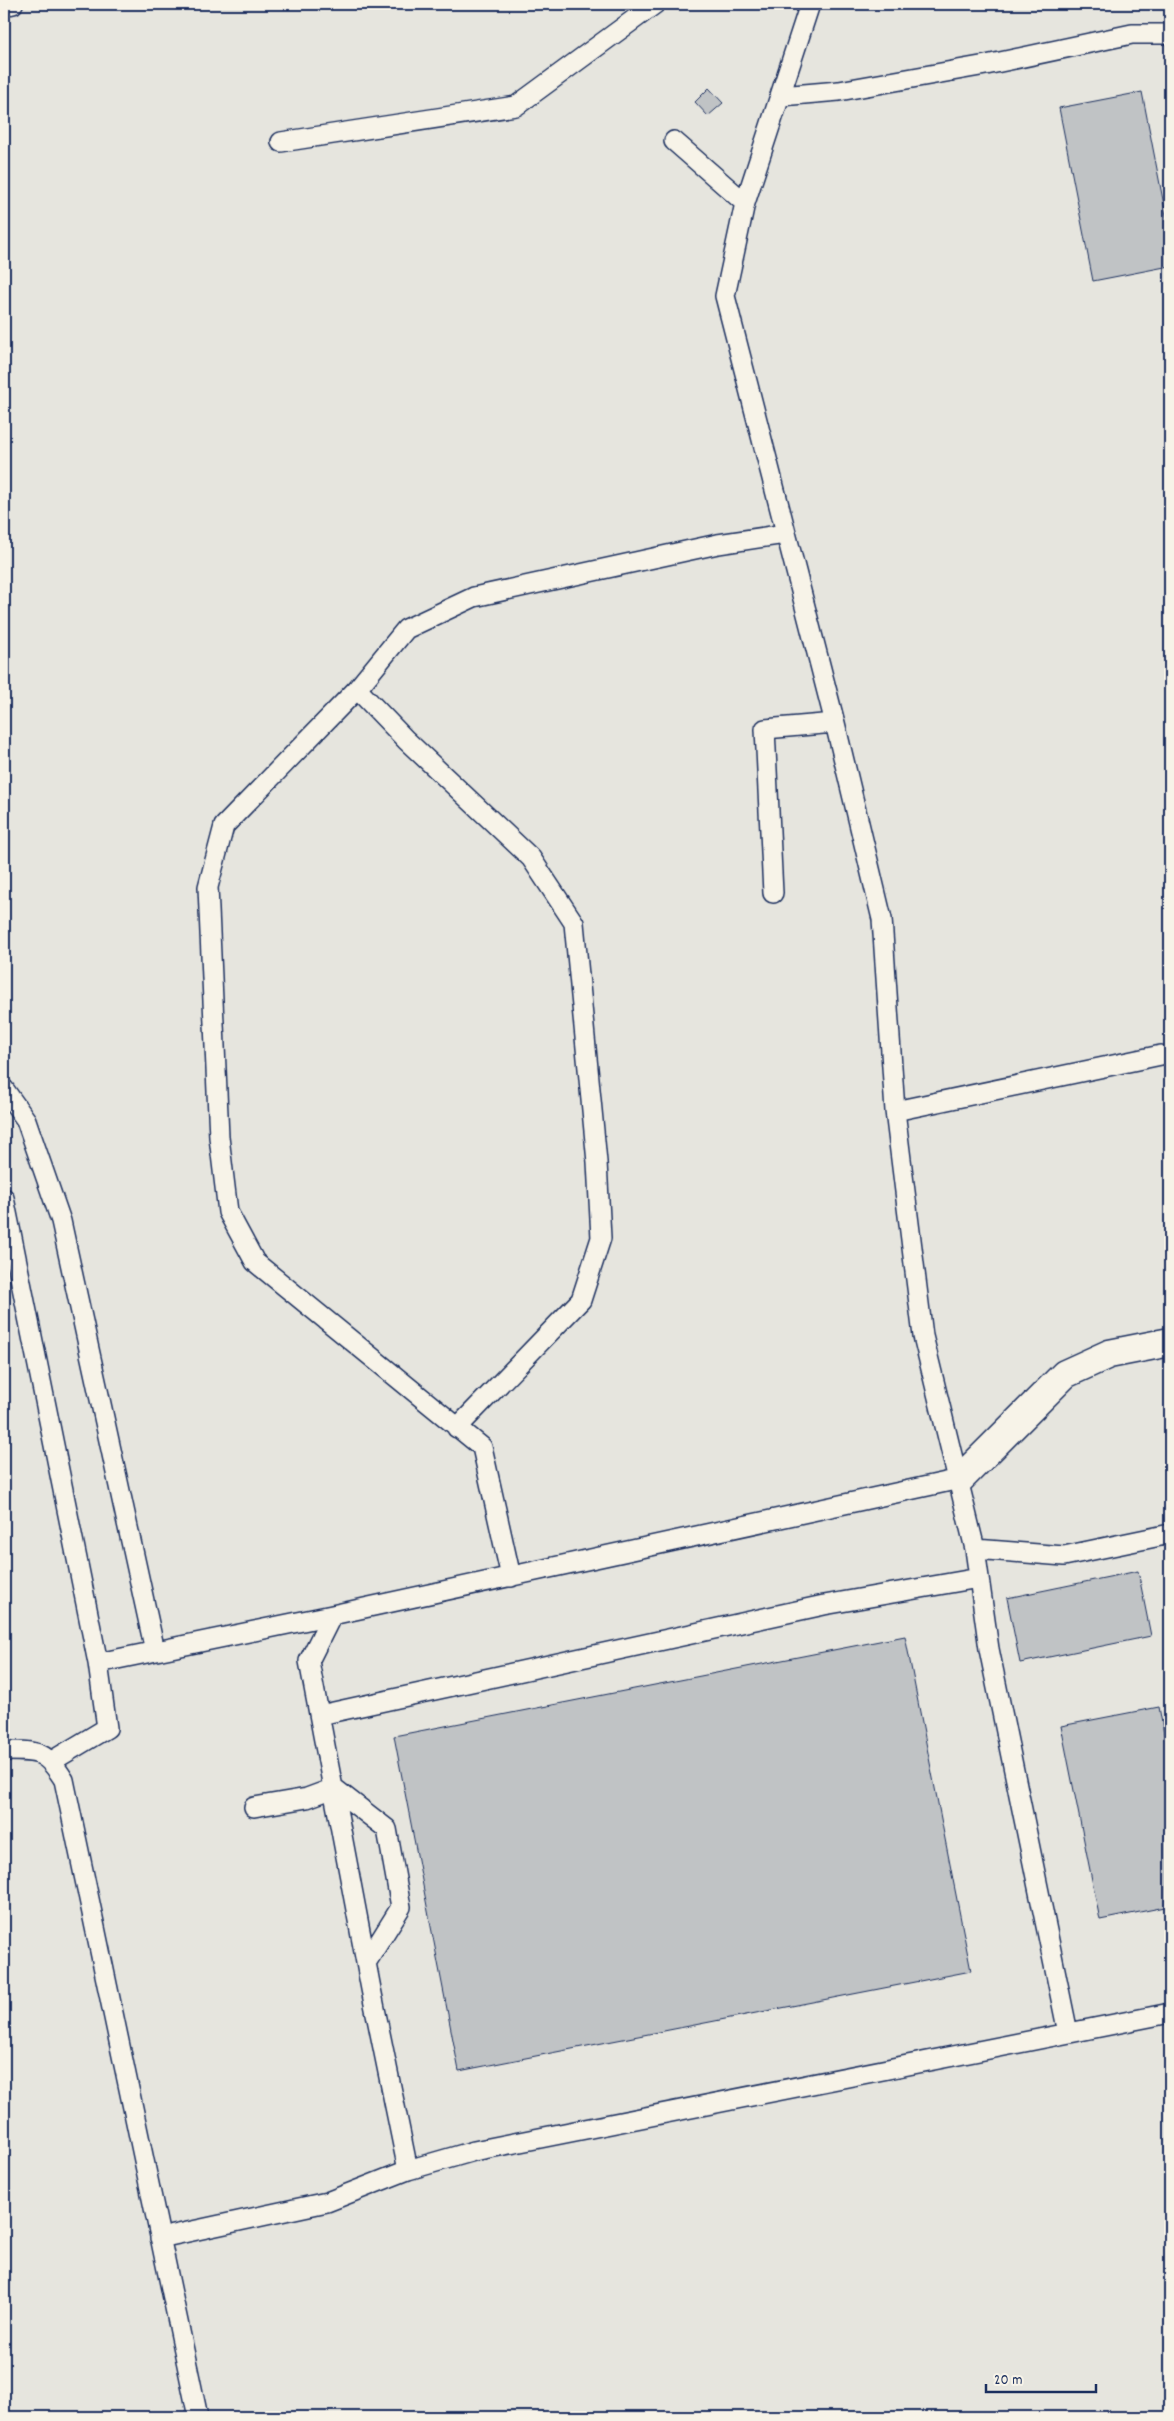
<svg xmlns="http://www.w3.org/2000/svg" width="1174" height="2421" font-family="Dekko,sans-serif">
<style>
.built{fill:#e6e5de}
.building{fill:#c0c3c5;stroke:#1b2f5e}
.lines{fill:none;stroke-linecap:round;stroke-linejoin:round}
.service-casing{stroke:#1b2f5e;stroke-width:22}
.minor-casing{stroke:#1b2f5e;stroke-width:31}
.service{stroke:#f7f3e8;stroke-width:19}
.minor{stroke:#f7f3e8;stroke-width:28}
</style>
<rect width="100%" height="100%" fill="#f7f3e8"/>
<filter id="ink" filterUnits="userSpaceOnUse"><feTurbulence type="fractalNoise" baseFrequency=".02" numOctaves="2"/><feDisplacementMap in="SourceGraphic" scale="10" xChannelSelector="R" yChannelSelector="G"/><feConvolveMatrix kernelMatrix="1 2 1 2 8 2 1 2 1" color-interpolation-filters="sRGB"/></filter>
<g filter="url(#ink)">
<!-- built -->
<path class="built" d="M4 4H1170V2417H4Z"/>
<!-- building -->
<path class="building" d="M709 88 723 103 708 116 695 102Z
M1142 92 1170 236V266L1093 281 1059 108Z
M1138 1571 1151 1636 1020 1663 1007 1598Z
M905 1636 971 1971 459 2071 394 1736Z
M1159 1707 1170 1767V1906L1100 1920 1061 1726Z"/>
<g class="lines">
<defs>
<path id="service" d="M810 4 745 203 725 296 835 723 882 919 895 1111 923 1336 975 1549 989 1649 1068 2033
M4 6 13 4
M781 96 839 91 986 65 1132 34H1170
M674 141 745 203
M281 142 516 106 655 4
M357 689 406 740 531 858 574 923 597 1162 601 1238 581 1300 457 1428
M773 893 765 729 835 723
M4 1089 26 1120 61 1221 155 1651
M895 1111 1161 1055
M4 1198 98 1663 107 1728 52 1761
M975 1549 1064 1556 1170 1534
M511 1577 482 1447 255 1262 228 1212 219 1137 208 887 224 826 357 689 406 629 474 597 718 544 785 534
M332 1615 309 1661 371 1989 408 2170
M98 1663 332 1615 960 1479
M320 1715 824 1605 979 1578
M4 1751C38 1751 45 1750 64 1780L198 2417
M254 1807 307 1798 334 1788 387 1829 401 1907 366 1963
M160 2238 327 2202 408 2170 474 2151 1170 2013"/>
<path id="minor" d="M960 1479 1065 1374 1109 1354 1170 1342"/>
</defs>
<!-- service casing -->
<use href="#service" class="service-casing"/>
<!-- minor casing -->
<use href="#minor" class="minor-casing"/>
<!-- service -->
<use href="#service" class="service"/>
<!-- minor -->
<use href="#minor" class="minor"/>
</g>
</g>
<!-- margin -->
<rect width="1174" height="2421" fill="none" stroke="#f7f3e8" stroke-width="20"/>
<rect x="10" y="10" width="1154" height="2401" fill="none" stroke="#1b2f5e" stroke-width="2" filter="url(#ink)"/>
<!-- scale -->
<path d="M986 2384v8h110v-8" fill="none" stroke="#1b2f5e" stroke-width="2.5"/>
<text x="994" y="2384" font-size="15" fill="#1b2f5e" stroke="#f7f3e8" stroke-width="4" paint-order="stroke">20 m</text>
</svg>
